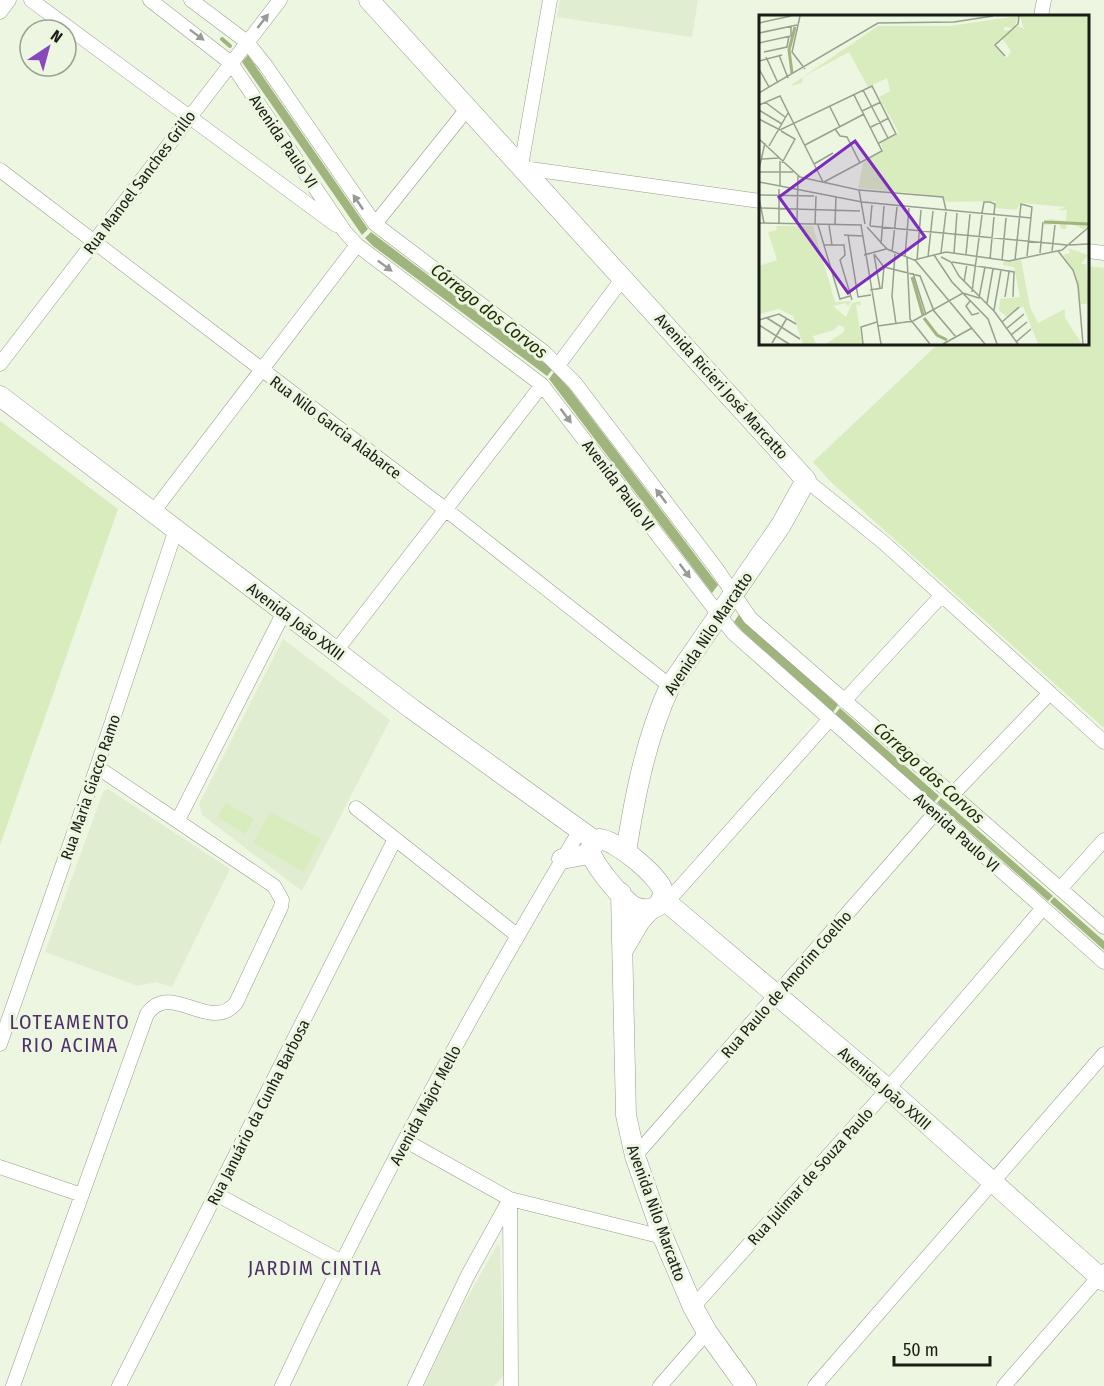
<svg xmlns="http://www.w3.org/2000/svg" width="1104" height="1386" font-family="'Fira Sans Condensed',sans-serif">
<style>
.built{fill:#e1edd0}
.green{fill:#d9ecbd}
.water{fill:#9fb57d}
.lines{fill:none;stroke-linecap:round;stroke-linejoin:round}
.stream{stroke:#9fb57d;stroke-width:4}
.street-casing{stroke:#969e8a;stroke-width:15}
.secondary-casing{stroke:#969e8a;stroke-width:21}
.street{stroke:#fff;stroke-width:14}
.secondary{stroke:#fff;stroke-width:20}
.oneway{fill:#989a96}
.labels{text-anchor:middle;stroke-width:6;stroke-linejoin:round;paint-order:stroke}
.street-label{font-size:16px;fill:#1b1e16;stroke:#ecf6e0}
.water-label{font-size:18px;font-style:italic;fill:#212f04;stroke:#ecf6e0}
.quarter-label{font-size:20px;letter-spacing:1.5px;fill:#4d2f69;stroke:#ecf6e0}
.inset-river{fill:none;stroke:#9fb57d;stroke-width:3}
.inset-road{fill:none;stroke:#98a08f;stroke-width:1.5}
.view{fill:#7b2cbf;fill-opacity:0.15;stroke:#7b2cbf;stroke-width:3}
.inset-edge{fill:none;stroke:#1b1e16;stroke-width:3}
</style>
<rect width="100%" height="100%" fill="#ecf6e0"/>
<!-- built -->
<path class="built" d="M560 0H698L692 37 557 17Z
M283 639 390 720 302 891 202 815 199 804Z
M108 789 230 869 172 987 156 982 138 986 45 952 103 792Z
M497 1245 500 1247 504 1375 494 1386H424L455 1320Z"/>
<!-- green -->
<path class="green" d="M1088 266 1104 268V728L831 482 813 462 938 344H1088Z
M0 421 118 509 0 845Z
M226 803 254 819 245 834 217 817Z
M270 812 321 839 304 872 253 843Z"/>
<!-- water -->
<path class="water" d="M248 55 368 229 362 235 242 62Z
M371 232 547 365 552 370 547 376 373 246 365 238Z
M554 372 569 388 718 585 712 593 549 379Z
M740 613 744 620 838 705 833 712 742 631 734 622Z
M840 708 939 796 934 802 835 714Z
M941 798 1053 896 1048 901 937 803Z
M1054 897 1104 941V950L1050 902Z"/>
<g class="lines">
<!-- stream -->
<path class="stream" d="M222 39 230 46"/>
<defs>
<path id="street" d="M31 0 336 225
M150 0 231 63 345 232 357 245 542 385 733 633 1104 962
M191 0 247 42 266 66 375 224 544 352 575 383 716 568 750 618 1104 927
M0 12 9 0
M1041 16 1044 0
M521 166 550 0
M523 168 760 201
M0 170 445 509 670 686
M375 224 467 109
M1088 251 1104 253
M0 364 280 0
M559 364 623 278
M806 480 883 542 1104 742
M153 512 357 245
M336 651 542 385
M844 701 941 596
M952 795 1050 693
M356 808 518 936
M178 820 284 612
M1060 889 1104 840
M667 902 829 720
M0 1044 97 767 176 529
M406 1141 510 1199 663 1237
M635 1156 936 812
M0 1167 82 1195
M216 1194 340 1261
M510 1201 511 1386
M693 1307 888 1089 1043 908
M13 1386 147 1014C171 980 210 1034 236 1003L281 907 282 900 274 886 97 767
M119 1386 395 839
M282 1386C371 1196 472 1010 580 830
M415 1386 468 1275 510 1199
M660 1386 707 1332
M815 1386 1104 1054
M1004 1386 1104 1271"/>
<path id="secondary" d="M369 0 806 480 781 525 670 686C646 738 635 795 626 852
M0 396 412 709 595 841
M599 839C616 840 662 878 664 894L658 906C651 910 643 910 635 907 625 903 589 860 590 849Z
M562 859 589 854
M621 893 626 1115 635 1156 663 1237 693 1307 707 1332 746 1386
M663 899 888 1089 1104 1281
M623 950 640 921 651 909"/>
</defs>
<!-- street casing -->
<use href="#street" class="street-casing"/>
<!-- secondary casing -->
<use href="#secondary" class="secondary-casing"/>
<!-- street -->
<use href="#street" class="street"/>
<!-- secondary -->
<use href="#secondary" class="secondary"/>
</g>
<!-- one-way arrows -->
<defs><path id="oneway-solid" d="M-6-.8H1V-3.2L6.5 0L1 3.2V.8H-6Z" transform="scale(1.5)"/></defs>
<g class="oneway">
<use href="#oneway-solid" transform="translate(263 21) rotate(-52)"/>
<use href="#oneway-solid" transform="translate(197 35) rotate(37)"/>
<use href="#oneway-solid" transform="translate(358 202) rotate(-124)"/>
<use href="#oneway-solid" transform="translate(385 266) rotate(37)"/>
<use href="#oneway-solid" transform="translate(566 416) rotate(53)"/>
<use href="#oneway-solid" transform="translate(661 496) rotate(-127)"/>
<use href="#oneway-solid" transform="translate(685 571) rotate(53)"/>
</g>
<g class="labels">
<!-- street labels -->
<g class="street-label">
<text transform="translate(284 141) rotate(56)" y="6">Avenida Paulo VI</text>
<text transform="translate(139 182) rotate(-53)" y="6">Rua Manoel Sanches Grillo</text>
<text transform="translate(722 386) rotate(48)" y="6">Avenida Ricieri José Marcatto</text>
<text transform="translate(336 427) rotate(37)" y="6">Rua Nilo Garcia Alabarce</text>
<text transform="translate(619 485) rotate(53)" y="6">Avenida Paulo VI</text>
<text transform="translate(296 621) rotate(37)" y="6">Avenida João XXIII</text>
<text transform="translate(708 633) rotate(-56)" y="6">Avenida Nilo Marcatto</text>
<text transform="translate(90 787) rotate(-71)" y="6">Rua Maria Giacco Ramo</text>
<text transform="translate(957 832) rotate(42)" y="6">Avenida Paulo VI</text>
<text transform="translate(786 984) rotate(-49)" y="6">Rua Paulo de Amorim Coelho</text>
<text transform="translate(885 1088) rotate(41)" y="6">Avenida João XXIII</text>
<text transform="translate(425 1105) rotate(-62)" y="6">Avenida Major Mello</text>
<text transform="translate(258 1112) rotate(-63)" y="6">Rua Januário da Cunha Barbosa</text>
<text transform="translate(810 1176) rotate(-48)" y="6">Rua Julimar de Souza Paulo</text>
<text transform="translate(657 1213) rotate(70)" y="6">Avenida Nilo Marcatto</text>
</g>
<!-- water labels -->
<g class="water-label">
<text transform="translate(489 311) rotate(38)" y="6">Córrego dos Corvos</text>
<text transform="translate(929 773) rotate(42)" y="6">Córrego dos Corvos</text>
</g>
<!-- quarter labels -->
<g class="quarter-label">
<text x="70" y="1029">LOTEAMENTO<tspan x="70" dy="23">RIO ACIMA</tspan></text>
<text x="315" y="1275">JARDIM CINTIA</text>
</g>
</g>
<!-- overview -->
<g transform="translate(759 15)">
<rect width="330" height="330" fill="#ecf6e0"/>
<path d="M259 1 255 13 245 12V16L251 15 236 30 248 43 252 36 243 23 259 11 265 14 261 1H330V212L324 214 307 207V214H302L301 209 284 210 291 204 307 206 308 195H299L307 192 262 188 257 195 236 193 237 186 188 187 182 181 99 173 104 148 124 134 122 128 140 118 120 82 131 76 128 63 109 72 90 37 44 62 43 68 31 71 119 11H191ZM17 211H54L76 287 92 286 89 292 87 288 74 291 87 302 93 288 101 286 102 291 97 289 103 329H66L85 317V312L79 310 75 315 54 321 57 329H44L34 301 20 294 0 299V251L18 245 9 217 18 215ZM309 233 329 240 322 249H327L330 289H321L316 258 304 240 311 238ZM262 245 271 292 279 308 306 294V303L323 329H279L264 291 248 302 240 295 241 284 261 282 255 252 244 250V247Z" fill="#d9ecbd"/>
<path class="inset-river" d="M33 58 30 35 36 12M285 207 330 209M153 262 164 300M165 303 178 320 188 325"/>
<path class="inset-road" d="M41 1 33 37 46 54M0 8 32 1M0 18 38 10M0 28 32 21V11M5 37 28 32 30 21M20 40 29 63M246 41 236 30 259 9 260 1M7 42 19 68M0 46 23 40M0 54 10 72M104 75 129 123M0 78 119 8 195 7 234 1M6 87 26 102M0 90 21 81 64 167M71 92 81 112M0 95 23 109M103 96 122 87M0 104 21 115 113 71 137 119 120 128M112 112 130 103M76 114 81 121 88 122 101 148M22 116 36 124 23 148M0 124 41 162 100 175 106 209M46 130 105 99M10 131 29 98M2 144 20 143M55 149 74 138M0 154 6 128M0 157H34M0 167 103 187 272 203M65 167 123 136 95 80M21 172V146M100 175 184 182 187 195M0 180 55 181M0 183 5 208M0 193 101 196M223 198 225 187H231L236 189 235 199M0 208 103 210M38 208 39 161M20 209V174M56 210 57 181M59 210 81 284 91 281M70 210 73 230M76 210 77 181M102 210 122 329M111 211 308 230M111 211 113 190M108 212 128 234 155 245 187 237 250 246 303 235 330 212M85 220 103 221M89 220 99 282 112 280M122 229 125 191M65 230H85L86 240 81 245 93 285M310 230 329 229M293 236 296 210M299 236 314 255 319 270 324 329M133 237 138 192M182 238 187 197M195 238 198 198M281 238 284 207M115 239 125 252 161 261 175 296 197 322M136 239 133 281 137 309M207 239 211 199M105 240 127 234M115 240 121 273M175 240 193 267 229 304 238 329M330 240V264M146 242 150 193M148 242 151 304 171 329M169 242 174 196M182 242 192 247 200 261 235 296 259 329M231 244 235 202M156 245 226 329M158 245 162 195M243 245 247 203M256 245 262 189 273 192 268 241M193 247 255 257 254 282M154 258 167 300M205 267 208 249M111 275 123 273 125 252M213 277 223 200M246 282 250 257M211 286 207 291 213 300 220 298M228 288 234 254M235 295 242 255M8 303 41 324M0 305 20 299 37 309M243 307 260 292M0 310 30 329M119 311 154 306 204 278 220 283 226 252M247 314 265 299M252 320 268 307M257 327 272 314M13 328 28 303M104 329 102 312 118 307M184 329 213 313"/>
<path class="view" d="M96 126 166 222 89 278 20 182Z"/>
<rect width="330" height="330" class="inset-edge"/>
</g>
<!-- north arrow -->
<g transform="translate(48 48) rotate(36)"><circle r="28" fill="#ecf6e0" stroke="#98a08f" stroke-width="1.5"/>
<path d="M0-4.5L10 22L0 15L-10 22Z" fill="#8748bd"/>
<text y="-9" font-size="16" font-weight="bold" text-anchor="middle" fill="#1b1e16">N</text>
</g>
<!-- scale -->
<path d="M894 1356v9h96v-9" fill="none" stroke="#1b1e16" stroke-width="3"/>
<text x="903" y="1356" font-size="18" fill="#1b1e16" stroke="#ecf6e0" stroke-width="4.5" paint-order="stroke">50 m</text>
</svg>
